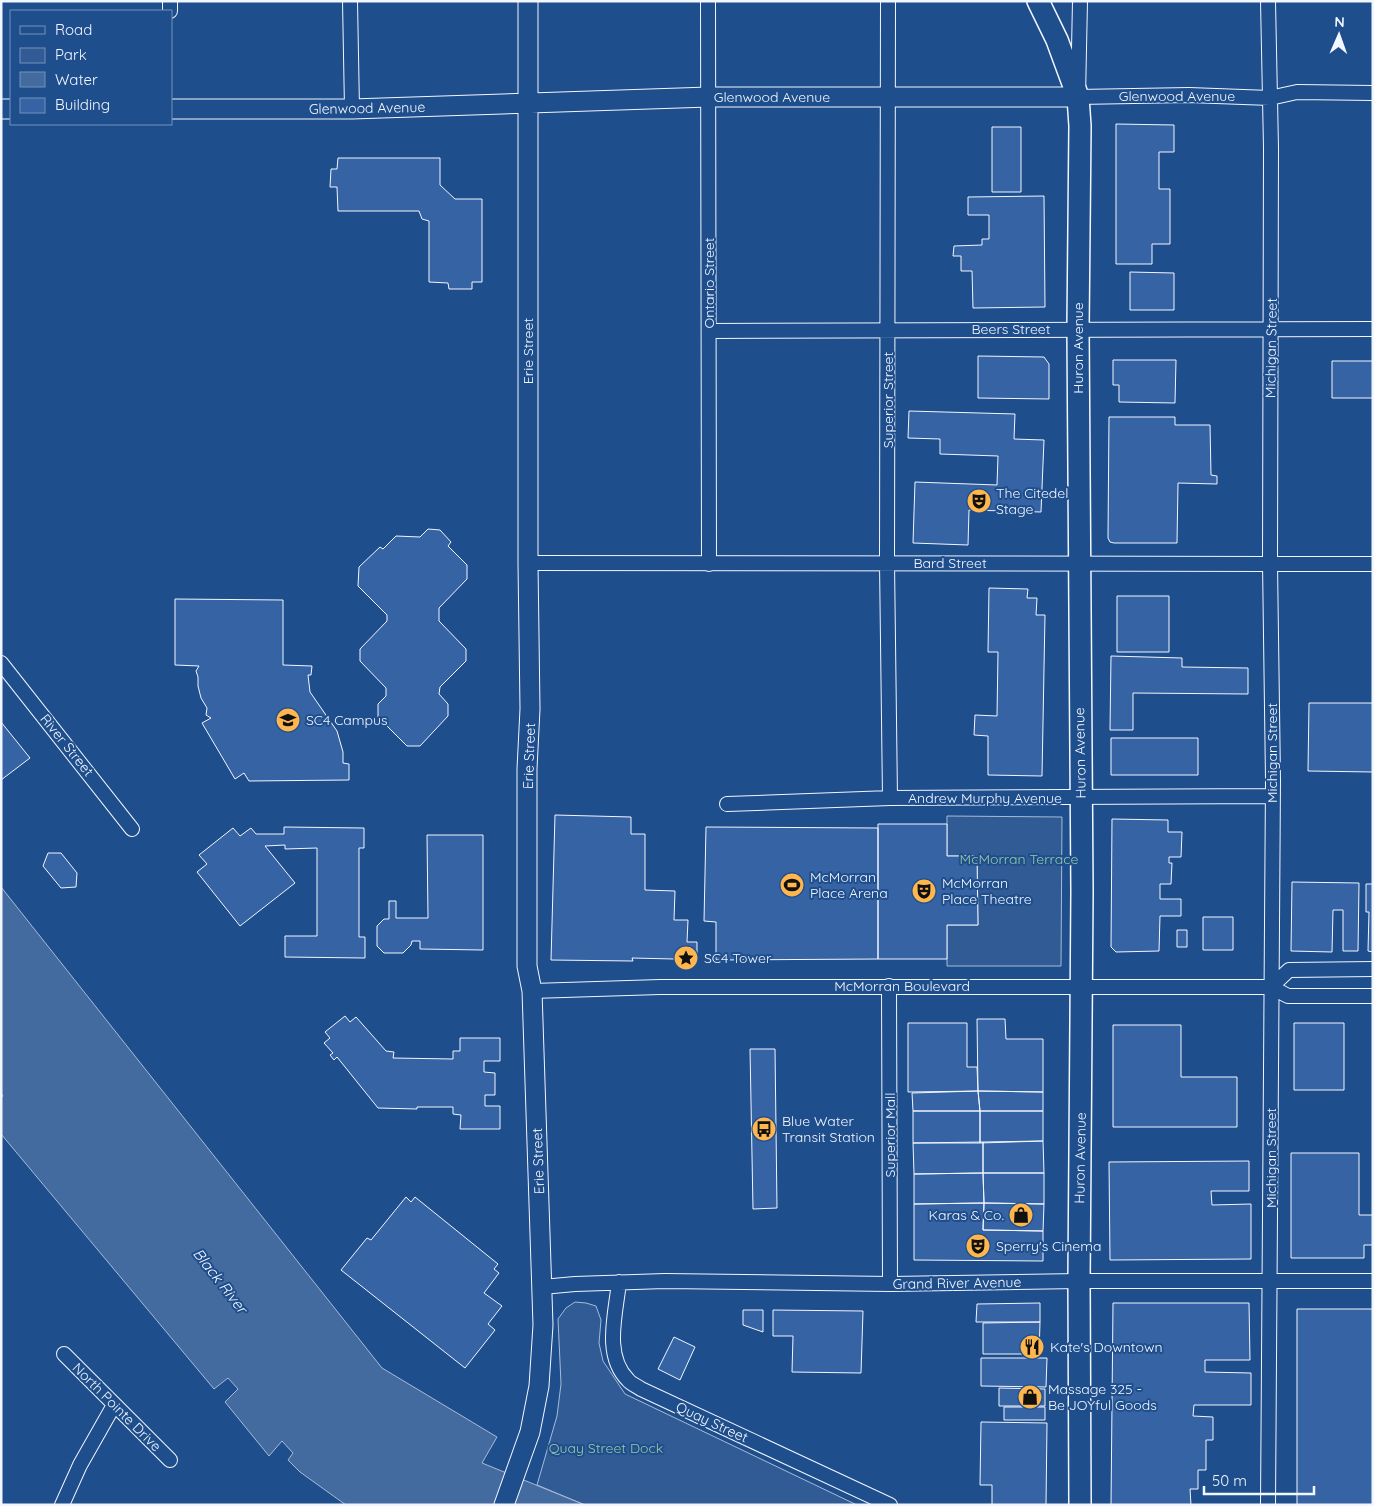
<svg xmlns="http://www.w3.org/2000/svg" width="1374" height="1506" font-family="Quicksand,sans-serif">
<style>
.green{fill:#305b95;stroke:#a8bbd7}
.water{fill:#446ba0;stroke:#a8bbd7}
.building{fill:#3563a3;stroke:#f2f6ff}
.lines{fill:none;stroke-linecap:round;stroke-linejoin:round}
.street-casing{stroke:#f2f6ff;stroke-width:16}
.secondary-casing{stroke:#f2f6ff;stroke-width:21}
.primary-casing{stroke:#f2f6ff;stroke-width:24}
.street{stroke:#1f4e8c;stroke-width:14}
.secondary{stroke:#1f4e8c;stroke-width:19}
.primary{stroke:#1f4e8c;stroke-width:21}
.labels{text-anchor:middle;stroke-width:4;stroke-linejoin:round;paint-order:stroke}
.street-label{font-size:14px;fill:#f2f6ff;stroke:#1f4e8c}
.poi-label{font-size:14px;fill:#f2f6ff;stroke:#1f4e8c;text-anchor:start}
.park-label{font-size:14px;fill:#97c8a6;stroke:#1f4e8c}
.water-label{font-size:15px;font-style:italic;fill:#f2f6ff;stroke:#1f4e8c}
</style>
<rect width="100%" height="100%" fill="#1f4e8c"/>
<!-- green -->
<path class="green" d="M947 816 1062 817 1061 966H947V925H978L977 856H947Z
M575 1302 586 1303 596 1306 601 1320 599 1343 603 1361 625 1394 857 1505H585L537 1485 557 1416 561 1384 558 1319 566 1308Z"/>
<!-- water -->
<path class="water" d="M1 887 382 1368 497 1437 482 1463 585 1505H346L300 1472 288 1460 293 1453 282 1441 269 1456 225 1402 238 1389 228 1378 214 1389 1 1134V1098L3 1096 1 1093Z"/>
<!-- building -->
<path class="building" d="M1116 124 1174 125V152H1159V189H1170V244H1152V264H1116Z
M992 127H1021V192H992Z
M338 158H440V185L455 199H482V282H472V289H449L448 283 429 282V221L422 219 419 211H338L337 187H330L331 169H337Z
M1044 196 1045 307 973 308 972 271H961V256H953L954 246 982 245V239H989V215H968V197Z
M1130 272 1174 273V310H1130Z
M978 356 1044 357 1049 364V399L978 398Z
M1113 360H1176L1175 403 1119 402V385H1113Z
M1332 361H1373V398H1332Z
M909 411 1015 414 1014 439 1044 440 1041 512 969 510 968 545 913 543 915 482 997 485 998 456 940 454V439L908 438Z
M1109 417H1175V425H1210L1211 475 1217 476V484L1178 483 1177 543H1114L1110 542 1108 538Z
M428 529 440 530 451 542 448 546 467 565V579L439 608V621L466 649V661L440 687 439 694 448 704V716L420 746H407L378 717V704L386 696V688L360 661V649L387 621V615L358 586 359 567 380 547 383 549 396 536 420 537Z
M989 588 1028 589 1027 598H1037L1036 615H1045L1042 776 988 775V736L974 735 975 715 997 716 998 652H988Z
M1117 596H1169V652H1117Z
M175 599 283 600V665L312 666 311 675H308L310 692 337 731 343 752V763L349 764V780L249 781 244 773 235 779 202 723 211 718 206 715 207 708 201 698 198 686V677L196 671 199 666 175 665Z
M1111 656 1182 658V667L1248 668V694L1133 693V730H1110Z
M1309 703H1373V772L1308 771Z
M1 722 30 758 1 780Z
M1111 738H1198V775H1111Z
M555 815 631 817V834H645V890L675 891 674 920H688L687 942H697V959H690L687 962H676L674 959 632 958 633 961 551 960Z
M1112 819 1168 820V832H1182L1181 857H1169V863H1172L1171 884H1160V899H1181V916H1160L1159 951 1116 952 1111 947Z
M878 824H947V856H977L978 925H947V959H878Z
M284 827 364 828V848H359V937H365V958L285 957V936H317V848L285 849V845L265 846 295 883 240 926 197 872 207 864 199 855 233 828 240 836 251 828 256 834H284Z
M706 827 878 828V959L716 960V922L704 921Z
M427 835H483V950L420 949V941H412L411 945 403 953H384L377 946V926L384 919H389V901H396V918H428Z
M48 853H61L77 873 76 887 61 888 43 866Z
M1292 882 1359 883 1358 951H1343V910H1333L1332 952 1291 951Z
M1366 884H1373V952L1368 951 1369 912H1366Z
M1203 917H1233V950H1203Z
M1177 930H1187V947H1177Z
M345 1016 350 1022 356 1017 386 1051 394 1052 393 1058 453 1059V1051H460V1038H500V1061H484V1072L495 1073V1095H485V1106H500V1129H460L461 1115 453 1114V1107H417V1109L378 1108 337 1057 334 1060 330 1055 333 1053 324 1043 330 1038 325 1032Z
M977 1019H1005L1006 1039H1043V1092L978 1091Z
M908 1023H967V1067H977L978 1091 908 1092Z
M1294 1023H1344V1090H1294Z
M1113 1025H1181V1077H1237V1127H1113Z
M750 1049H775L777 1208 753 1209Z
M978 1091 1043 1092V1111H980Z
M978 1091 980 1111H913L912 1093Z
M913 1111H980V1143H913Z
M980 1111H1043V1141L980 1143Z
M1043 1141 1044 1173H983V1142Z
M983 1142V1173L914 1174 913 1143Z
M1291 1153H1359V1215H1373V1245H1364V1258H1291Z
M1249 1161V1191H1211L1212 1205 1251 1204V1259L1110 1260 1109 1162Z
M983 1173H1044V1204L984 1203Z
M983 1173 984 1203 914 1204V1174Z
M406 1197 411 1202 415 1197 498 1264 494 1269 499 1273 484 1293 502 1306 488 1324 495 1330 465 1368 341 1270 367 1238 371 1240Z
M984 1203 983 1230 1043 1231V1261L914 1260V1204Z
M984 1203 1044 1204 1043 1231 983 1230Z
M1040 1303V1322H976L977 1304Z
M1113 1303H1249L1250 1360H1205V1372L1251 1373V1405H1194L1193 1416 1213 1417V1440H1206V1470H1198V1489H1190L1191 1505H1111Z
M1297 1309H1373V1505H1297Z
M743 1310H763V1332L743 1325Z
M773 1310 863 1311 861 1373 792 1372 793 1336H773Z
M1040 1322 1039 1356 1037 1354H983V1323Z
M674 1337 695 1347 680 1380 658 1369Z
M981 1358H1047L1046 1387 981 1386Z
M999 1388 1045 1389V1406H999Z
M1004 1407H1045V1420H1004Z
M981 1422 1047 1423 1046 1505H992V1485H980Z"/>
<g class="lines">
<defs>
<path id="street" d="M350 1 352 109
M708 1 709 564
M888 1 887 563 890 798
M1080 1 1078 97 1189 95 1270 98 1297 92 1373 93
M170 11V1
M709 331 1373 329
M528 563 1373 564
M1 663 132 829
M727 804 890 798 1272 796
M889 986 890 1284
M1271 987 1289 970 1373 969
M532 991 660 987H1271L1288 996H1373
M619 1282C616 1313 603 1355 628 1380 631 1384 637 1386 641 1389L890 1505
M542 1287 575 1284 665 1281 890 1284 1079 1281H1373
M64 1354 170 1460
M62 1505 80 1465 114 1405
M1268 1505 1273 780 1270 563 1271 148 1268 1"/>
<path id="secondary" d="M1 109H11
M171 109H352L709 97H1078
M504 1505 530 1432 539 1386 543 1325 532 991 527 966V769L530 709 528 563V1"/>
<path id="primary" d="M1038 1 1057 40 1078 97 1080 126 1078 329 1082 892 1079 1281 1080 1505"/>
</defs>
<!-- street casing -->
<use href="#street" class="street-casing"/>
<!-- secondary casing -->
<use href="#secondary" class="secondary-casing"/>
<!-- primary casing -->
<use href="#primary" class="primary-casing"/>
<!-- street -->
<use href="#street" class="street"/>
<!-- secondary -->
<use href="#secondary" class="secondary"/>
<!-- primary -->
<use href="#primary" class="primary"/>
</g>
<!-- icons -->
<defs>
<symbol id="theatre-disc" viewBox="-11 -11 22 22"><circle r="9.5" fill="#ffb74d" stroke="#1f4e8c"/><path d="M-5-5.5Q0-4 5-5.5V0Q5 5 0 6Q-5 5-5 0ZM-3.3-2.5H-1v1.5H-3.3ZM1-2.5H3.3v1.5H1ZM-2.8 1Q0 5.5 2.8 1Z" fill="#111"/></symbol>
<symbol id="university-disc" viewBox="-11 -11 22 22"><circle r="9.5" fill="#ffb74d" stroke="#1f4e8c"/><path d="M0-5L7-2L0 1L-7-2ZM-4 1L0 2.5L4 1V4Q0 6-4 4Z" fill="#111"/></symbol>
<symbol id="stadium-disc" viewBox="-11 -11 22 22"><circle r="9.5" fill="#ffb74d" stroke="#1f4e8c"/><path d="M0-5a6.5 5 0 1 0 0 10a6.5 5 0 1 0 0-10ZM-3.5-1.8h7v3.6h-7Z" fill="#111"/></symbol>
<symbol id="sight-disc" viewBox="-11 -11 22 22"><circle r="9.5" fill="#ffb74d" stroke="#1f4e8c"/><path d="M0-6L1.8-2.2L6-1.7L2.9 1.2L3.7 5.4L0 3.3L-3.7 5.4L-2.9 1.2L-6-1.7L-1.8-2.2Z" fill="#111"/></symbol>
<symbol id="bus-disc" viewBox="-11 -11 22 22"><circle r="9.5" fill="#ffb74d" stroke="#1f4e8c"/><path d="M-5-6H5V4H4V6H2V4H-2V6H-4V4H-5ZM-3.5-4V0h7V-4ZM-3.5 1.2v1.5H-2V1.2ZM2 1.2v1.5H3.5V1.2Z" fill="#111"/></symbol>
<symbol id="shop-disc" viewBox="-11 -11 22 22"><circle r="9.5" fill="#ffb74d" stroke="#1f4e8c"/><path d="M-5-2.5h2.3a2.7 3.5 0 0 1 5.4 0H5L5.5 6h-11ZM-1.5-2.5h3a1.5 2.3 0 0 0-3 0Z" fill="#111"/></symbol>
<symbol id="restaurant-disc" viewBox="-11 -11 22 22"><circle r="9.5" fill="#ffb74d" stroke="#1f4e8c"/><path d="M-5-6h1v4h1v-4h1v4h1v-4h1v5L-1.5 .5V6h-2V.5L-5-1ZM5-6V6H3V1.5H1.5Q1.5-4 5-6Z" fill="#111"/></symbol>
</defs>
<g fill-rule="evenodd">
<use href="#theatre-disc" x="965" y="487" width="28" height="28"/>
<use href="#university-disc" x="274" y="706" width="28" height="28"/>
<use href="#stadium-disc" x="778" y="871" width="28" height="28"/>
<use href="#theatre-disc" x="910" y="877" width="28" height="28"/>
<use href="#sight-disc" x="672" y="944" width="28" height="28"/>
<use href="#bus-disc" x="750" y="1115" width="28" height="28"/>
<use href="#shop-disc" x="1007" y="1201" width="28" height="28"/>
<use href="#theatre-disc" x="964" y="1232" width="28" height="28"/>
<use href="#restaurant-disc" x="1018" y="1333" width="28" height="28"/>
<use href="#shop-disc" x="1016" y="1383" width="28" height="28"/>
</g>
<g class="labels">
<!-- street labels -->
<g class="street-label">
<text x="1177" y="101">Glenwood Avenue</text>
<text x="772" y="102">Glenwood Avenue</text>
<text transform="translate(367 108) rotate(-1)" y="5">Glenwood Avenue</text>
<text transform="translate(709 283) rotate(-90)" y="5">Ontario Street</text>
<text x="1011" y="334">Beers Street</text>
<text transform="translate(1078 348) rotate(-90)" y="5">Huron Avenue</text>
<text transform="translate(1271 348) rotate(-89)" y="5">Michigan Street</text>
<text transform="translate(528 351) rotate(-90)" y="5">Erie Street</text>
<text transform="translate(888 400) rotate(-90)" y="5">Superior Street</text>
<text x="950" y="568">Bard Street</text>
<text transform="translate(67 745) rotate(51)" y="5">River Street</text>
<text transform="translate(1080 753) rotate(-91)" y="5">Huron Avenue</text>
<text transform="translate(1272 753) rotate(-90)" y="5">Michigan Street</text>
<text transform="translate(529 756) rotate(-88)" y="5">Erie Street</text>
<text x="985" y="803">Andrew Murphy Avenue</text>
<text x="902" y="991">McMorran Boulevard</text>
<text transform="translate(890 1135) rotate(-90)" y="5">Superior Mall</text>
<text transform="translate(1080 1158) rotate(-89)" y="5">Huron Avenue</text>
<text transform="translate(1271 1158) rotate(-90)" y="5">Michigan Street</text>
<text transform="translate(538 1161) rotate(-92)" y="5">Erie Street</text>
<text transform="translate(957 1283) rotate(-1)" y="5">Grand River Avenue</text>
<text transform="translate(117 1407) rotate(45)" y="5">North Pointe Drive</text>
<text transform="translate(712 1422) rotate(25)" y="5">Quay Street</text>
</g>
<!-- poi labels -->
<g class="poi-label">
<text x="996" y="498">The Citedel<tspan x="996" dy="16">Stage</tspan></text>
<text x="306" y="725">SC4 Campus</text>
<text x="810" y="882">McMorran<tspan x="810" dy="16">Place Arena</tspan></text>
<text x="942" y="888">McMorran<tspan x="942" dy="16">Place Theatre</tspan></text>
<text x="704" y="963">SC4 Tower</text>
<text x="782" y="1126">Blue Water<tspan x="782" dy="16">Transit Station</tspan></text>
<text x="1004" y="1220" text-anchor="end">Karas &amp; Co.</text>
<text x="996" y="1251">Sperry's Cinema</text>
<text x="1050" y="1352">Kate's Downtown</text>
<text x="1048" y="1394">Massage 325 -<tspan x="1048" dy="16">Be JOYful Goods</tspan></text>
</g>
<!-- park labels -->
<g class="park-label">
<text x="1019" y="864">McMorran Terrace</text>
<text x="606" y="1453">Quay Street Dock</text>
</g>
<!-- water labels -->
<g class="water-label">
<text transform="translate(220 1281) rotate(52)" y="5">Black River</text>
</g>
</g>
<!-- border -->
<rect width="1374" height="1506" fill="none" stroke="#f2f6ff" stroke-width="5"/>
<!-- legend -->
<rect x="10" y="10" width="162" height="115" fill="#1f4e8c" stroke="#7391ba"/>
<rect x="20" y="26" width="25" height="8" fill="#1f4e8c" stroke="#7391ba"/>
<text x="55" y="35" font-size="15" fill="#f2f6ff">Road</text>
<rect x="20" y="48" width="25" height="15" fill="#305b95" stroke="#7391ba"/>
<text x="55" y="60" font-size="15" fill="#f2f6ff">Park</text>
<rect x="20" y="72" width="25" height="15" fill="#446ba0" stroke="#7391ba"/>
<text x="55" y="85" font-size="15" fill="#f2f6ff">Water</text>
<rect x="20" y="98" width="25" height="15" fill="#3563a3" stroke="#7391ba"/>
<text x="55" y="110" font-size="15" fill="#f2f6ff">Building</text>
<!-- north arrow -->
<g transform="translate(1339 35) rotate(2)" stroke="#1f4e8c" stroke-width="4" paint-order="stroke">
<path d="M0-4L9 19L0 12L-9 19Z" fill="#f2f6ff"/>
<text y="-8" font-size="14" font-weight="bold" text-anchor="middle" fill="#f2f6ff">N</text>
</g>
<!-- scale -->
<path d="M1204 1486v8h110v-8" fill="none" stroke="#f2f6ff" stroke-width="2.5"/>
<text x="1212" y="1486" font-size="15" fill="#f2f6ff" stroke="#1f4e8c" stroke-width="4" paint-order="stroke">50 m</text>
</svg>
